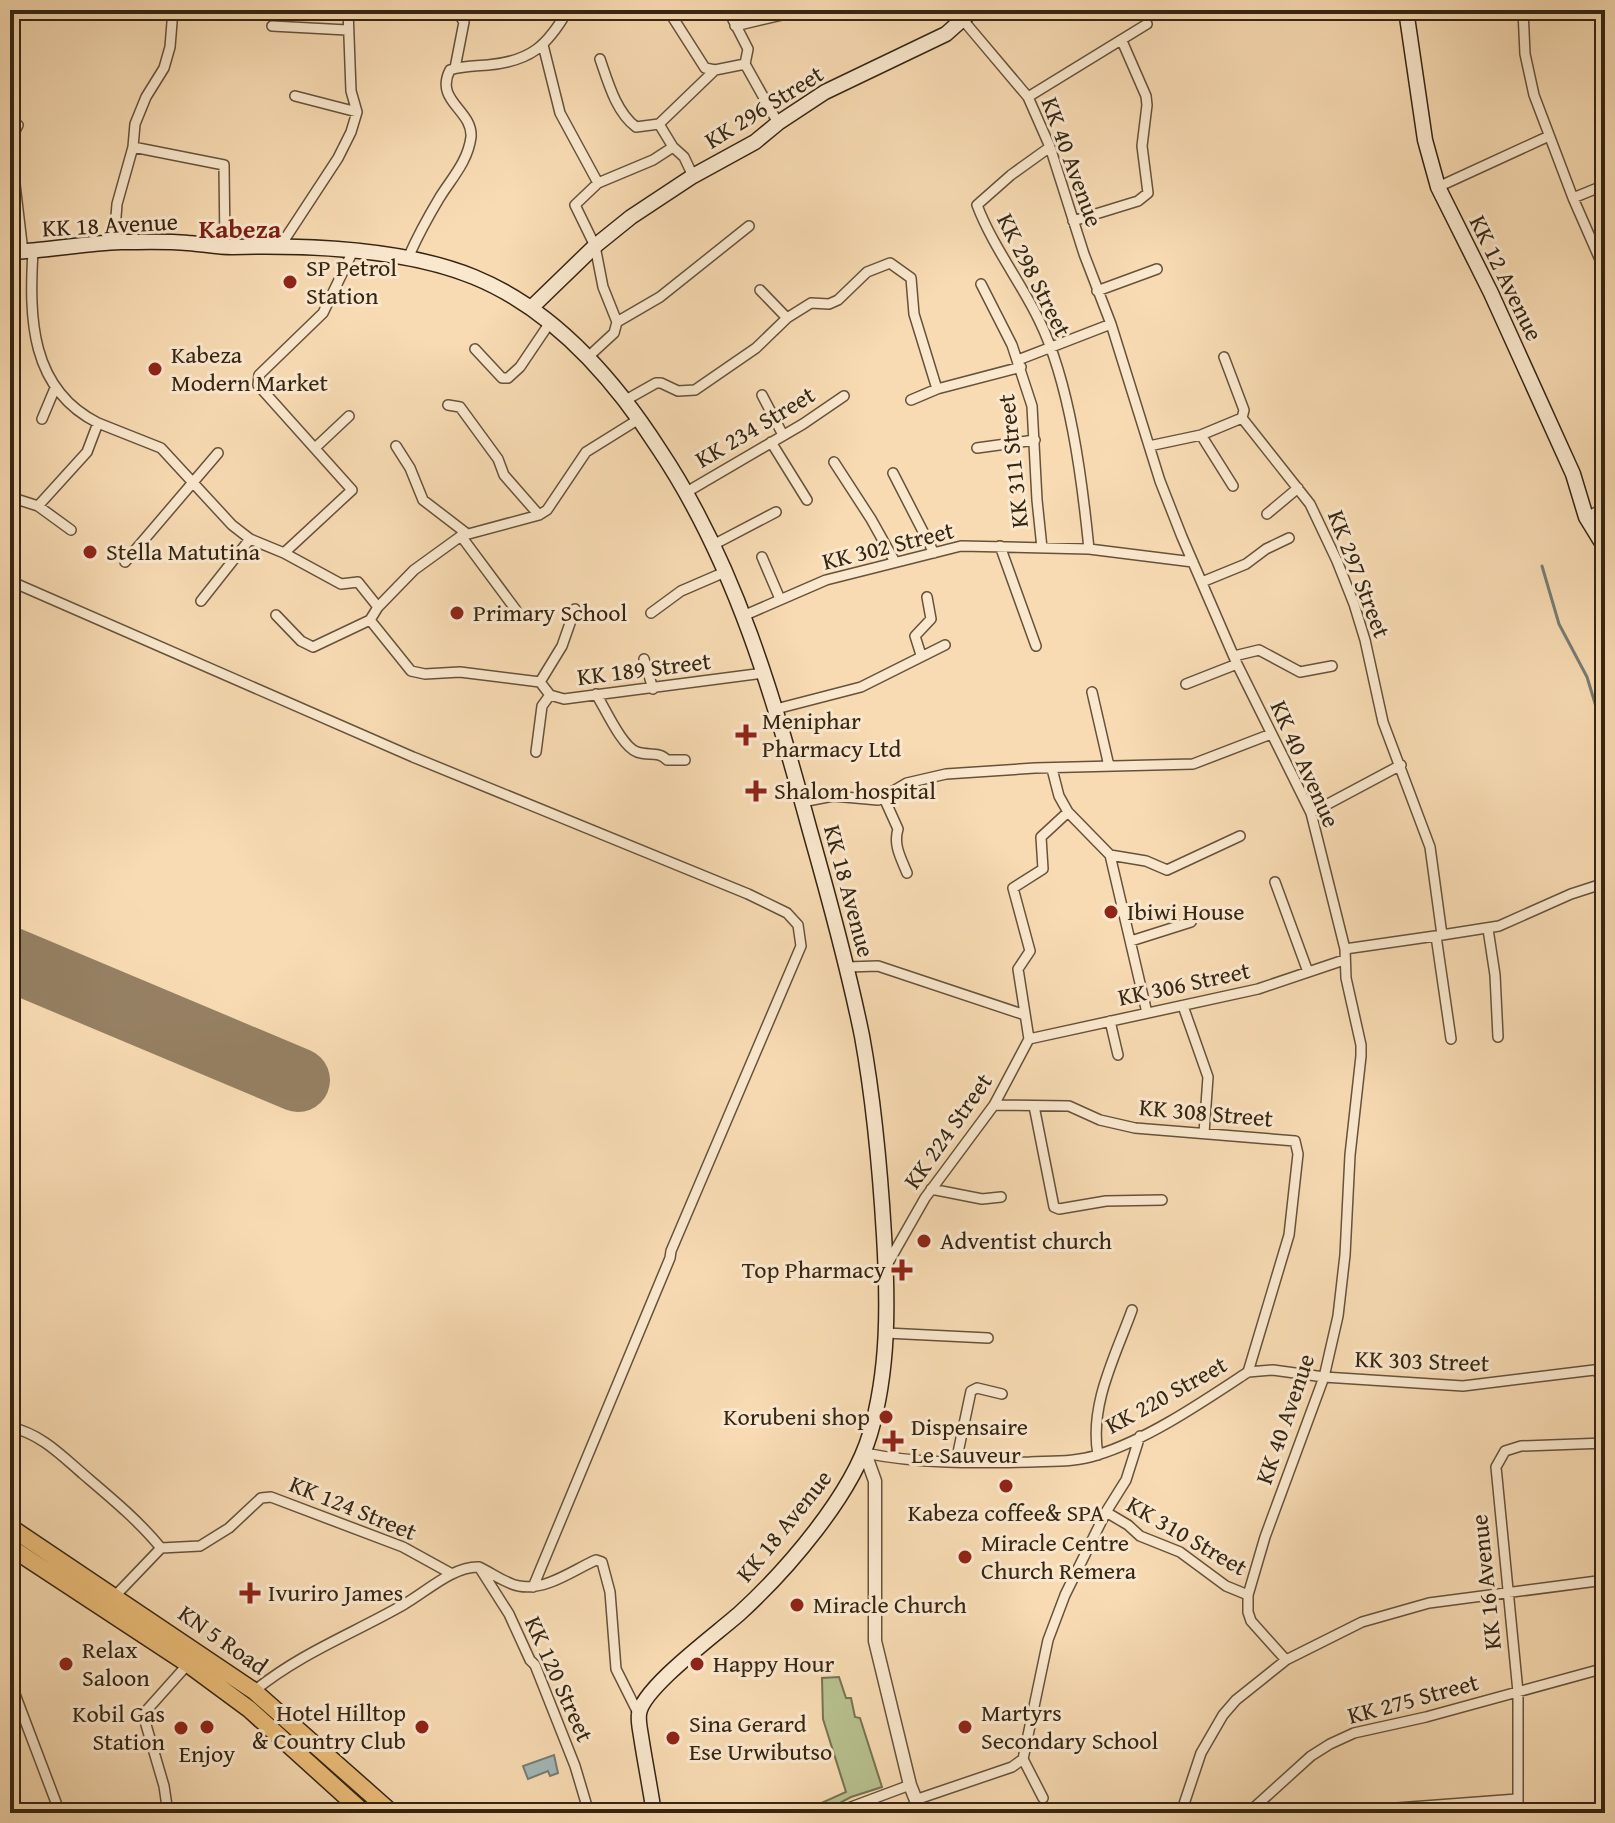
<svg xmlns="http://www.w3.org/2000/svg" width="1615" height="1823" font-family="'Gentium Book Plus',serif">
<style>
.green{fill:#b8c190;stroke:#767352;stroke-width:2}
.water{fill:#a3b8b8;stroke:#777d76;stroke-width:2}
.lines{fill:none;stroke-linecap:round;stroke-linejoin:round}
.stream{stroke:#777d76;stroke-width:3}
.runway{stroke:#968063;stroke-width:64}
.minor-casing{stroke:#66523b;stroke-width:12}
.tertiary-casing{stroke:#66523b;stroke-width:15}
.secondary-casing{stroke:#352513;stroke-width:17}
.trunk-casing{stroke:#352513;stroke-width:19}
.minor{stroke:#fae8ce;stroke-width:9}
.tertiary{stroke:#fae8ce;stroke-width:12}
.secondary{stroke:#fae8ce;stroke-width:14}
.trunk{stroke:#ecbe7a;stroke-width:16}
.poi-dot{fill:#8f2418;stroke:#fae8ce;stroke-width:3}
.labels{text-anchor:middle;stroke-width:6;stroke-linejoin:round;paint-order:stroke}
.street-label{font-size:24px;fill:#352513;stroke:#fae8ce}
.poi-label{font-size:24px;fill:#352513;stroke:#fae8ce;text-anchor:start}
.neighbourhood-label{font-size:26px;font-weight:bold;fill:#7a1f14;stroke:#fae8ce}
</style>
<rect width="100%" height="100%" fill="#f8dbb3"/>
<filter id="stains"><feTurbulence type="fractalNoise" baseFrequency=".0025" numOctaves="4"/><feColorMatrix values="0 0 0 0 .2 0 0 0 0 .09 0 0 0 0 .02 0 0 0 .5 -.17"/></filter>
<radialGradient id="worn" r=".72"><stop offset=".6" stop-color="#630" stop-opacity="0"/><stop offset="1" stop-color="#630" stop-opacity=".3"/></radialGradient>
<!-- green -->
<path class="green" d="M839 1677 846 1698H851L855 1717 860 1718 882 1787 851 1797 821 1813 819 1804 846 1792 823 1719 822 1678Z"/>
<!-- water -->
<path class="water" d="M554 1755 558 1773 550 1776 548 1771 528 1779 523 1766Z"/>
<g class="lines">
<!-- stream -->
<path class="stream" d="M1542 566 1559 624 1587 677 1605 736"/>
<!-- runway -->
<path class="runway" d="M10 959 298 1080"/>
<defs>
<path id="minor" d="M668 10 705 68 715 70 745 64
M728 10 748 49 745 64 778 123
M1523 10 1525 54 1534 95 1573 198 1605 271
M1598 10 1605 25
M964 15 963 20 1028 97 1050 147 1084 254 1111 324 1160 481 1182 537 1237 664 1311 813 1345 949 1346 978 1361 1045V1056L1350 1155 1345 1255 1338 1316 1324 1377 1265 1537 1248 1595V1612L1251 1621 1286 1660
M272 26 347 30
M735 26 803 10
M543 45 560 113 598 183 575 205 595 246 603 287 617 322 614 333 588 357
M600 59C608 82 616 112 636 127L659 124 715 70
M455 68 464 22 456 10
M295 96 357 112
M1028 97 1147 24
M659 124 673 147
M10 141 18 125
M10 142 23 252
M133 147 224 165 225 247
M1050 147 1011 175 977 205C992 245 1020 281 1039 320 1070 383 1082 479 1089 549
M598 183 653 160 673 147 684 157 693 176
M1438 187 1549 136
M1573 198 1605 185
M1073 221 1138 201 1148 193 1142 146 1147 105 1146 96 1122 41
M114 242 117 204 133 147 135 124 146 97 164 68 170 47 173 10
M281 245 338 158 351 132 357 112 351 91 348 10
M33 251C29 318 30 389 98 423L87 452 38 506 71 530
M408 258C417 237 428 217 440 197 452 178 468 161 471 137 473 110 434 101 450 70 462 66 476 66 488 65 531 61 547 46 568 10
M981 284 1012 345 1032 406 1037 500 1042 548
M760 290 787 318
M1097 291 1157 269
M617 322 660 297 749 226
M475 349 502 378H508L520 367 549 324
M1224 357 1244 410 1242 418
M1018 360 1111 324
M762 395 783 435
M911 400 937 389
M624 401 656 383H661L678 391 695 390 756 348 787 318 811 303 829 304 838 300 867 272 890 263 911 278 914 314 937 389 1021 367
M448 405 460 407 498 459 504 475 539 515
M42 419 55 388
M98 423 161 448 232 525 250 539 284 553 341 584 358 582 378 607
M1201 435 1233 486
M771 442 807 500
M396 446 410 468 423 500 466 533
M1149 446 1201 435 1242 418 1310 504 1337 561 1354 604 1365 640 1383 722 1430 847 1442 935 1345 949
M315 448 349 416
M977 448 1035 440
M834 462 871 519 895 562
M893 473 934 553
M685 493 803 424 844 396
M10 497 38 506
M1267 514 1298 488
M1586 517 1605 508
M461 536 516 610
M713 545 776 512
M1000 546 1036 646
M284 553 352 490 258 385 259 375 323 313 353 251
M762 557 780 599
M125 562 218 453
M10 581 413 757 748 894 787 913 798 925 801 946 671 1251 670 1258 533 1587
M1202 582 1246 564 1266 549 1289 538
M201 601 250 539
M651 613 681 591 725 572
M276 615 301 641 313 647 370 620 378 607 414 570 461 536 539 515 547 510 586 452 639 419
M743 616 826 580 961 546 1089 549 1193 562
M370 620 411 671 425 674 460 672 540 682 550 695 564 699 764 673
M921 655 915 636 931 619 927 597
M1234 656 1259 650 1300 672 1332 666
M644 659 653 689
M540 682 562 646 575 609
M1186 684 1237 664
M1092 692 1109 766
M596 694C605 708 622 747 637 752 648 756 659 751 667 760H685
M776 709 861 687 945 645
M536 752 542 706 550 695
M1052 769 1059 796 1068 812 1110 855 1147 1013
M884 798 898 829C893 845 901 858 907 873
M802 802 833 796 878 800 907 783 946 774 1035 768 1193 764 1271 734
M1311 813 1401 765
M1110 855 1146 861 1167 870 1240 836
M1275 882 1308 972
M1488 929 1495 975 1498 1037
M1442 935 1499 926 1571 894 1605 883
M1436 936 1451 1039
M1131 941 1191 922
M847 967 878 966 1025 1015
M1183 1006 1208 1077 1204 1133
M1110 1021 1118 1055
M1029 1039 1258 989 1344 960
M994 1105 1069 1106 1100 1120 1135 1128 1295 1141 1298 1154 1289 1235 1248 1372 1273 1370 1324 1377 1463 1386 1594 1370 1602 1375 1605 1384
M1034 1106 1054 1207 1059 1209 1106 1201 1162 1200
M931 1189 982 1199 1001 1197
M888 1263 925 1198 994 1105 1029 1039 1018 969 1030 951 1013 888 1043 869 1041 837 1068 812
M886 1333 988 1338
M10 1427C41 1434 60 1454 83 1474 110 1497 138 1520 161 1548L200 1546 229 1528 261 1498 271 1497 403 1547 452 1574
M865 1453C918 1464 975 1463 1030 1462 1052 1461 1077 1462 1097 1455 1147 1440 1204 1401 1248 1372
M1098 1455C1089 1405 1115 1357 1132 1310
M956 1462 971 1391 977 1388 1002 1394
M1106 1512 1128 1525 1140 1536 1180 1552 1226 1586 1248 1595
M479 1567C492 1573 506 1584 519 1586 546 1591 573 1570 596 1560L602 1562 610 1592 616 1669 638 1713
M481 1570 509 1614 530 1660 535 1665 575 1766 589 1813
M115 1596 161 1548
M10 1681 60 1813
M254 1691C301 1653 352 1634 403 1605 426 1592 453 1566 479 1567
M1023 1759 1043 1798
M915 1800 1012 1767 1023 1759 1048 1640 1065 1595 1106 1512 1126 1480 1140 1436
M168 1813 164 1786 144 1718 146 1711 188 1664
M835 1813 910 1785
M1181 1813 1201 1753 1223 1715 1236 1700 1286 1660 1362 1622 1429 1603 1605 1580
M1248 1813 1311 1756 1330 1744 1354 1733 1426 1717 1605 1668
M1378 1813 1397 1808 1517 1799
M1518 1813V1692L1496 1467 1505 1451 1521 1446 1605 1443"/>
<path id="tertiary" d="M865 1453 875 1481V1641L910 1785 921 1813"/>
<path id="secondary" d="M1406 10 1425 140 1438 187 1491 293 1573 474 1586 517 1602 543 1605 554
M10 252C47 251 84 243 121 242 143 242 166 241 188 243 203 244 217 247 232 247 307 245 403 248 474 277 552 309 614 379 659 449 736 564 774 699 810 831 829 898 848 967 862 1036 874 1102 880 1168 884 1235 888 1302 889 1370 870 1434 852 1495 787 1570 740 1613 719 1632 642 1688 639 1714 638 1721 640 1729 641 1736 645 1762 650 1787 654 1813
M531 308 595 246 631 217 693 176 755 142 778 123 825 92 946 34 973 10"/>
<path id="trunk" d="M10 1527 254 1691 392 1813
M10 1547 188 1664 249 1709 364 1813"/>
</defs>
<!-- minor casing -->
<use href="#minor" class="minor-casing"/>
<!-- tertiary casing -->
<use href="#tertiary" class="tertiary-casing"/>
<!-- secondary casing -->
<use href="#secondary" class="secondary-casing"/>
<!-- trunk casing -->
<use href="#trunk" class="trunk-casing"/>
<!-- minor -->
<use href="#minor" class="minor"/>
<!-- tertiary -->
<use href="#tertiary" class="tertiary"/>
<!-- secondary -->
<use href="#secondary" class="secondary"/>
<!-- trunk -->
<use href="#trunk" class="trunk"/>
</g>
<!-- markers -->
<g class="poi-dot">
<circle cx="290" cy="282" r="8"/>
<circle cx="155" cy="369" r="8"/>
<circle cx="90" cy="552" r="8"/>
<circle cx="457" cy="613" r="8"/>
<path d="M742 723h8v8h8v8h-8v8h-8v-8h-8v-8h8z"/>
<path d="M752 779h8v8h8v8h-8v8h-8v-8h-8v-8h8z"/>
<circle cx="1111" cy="912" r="8"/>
<circle cx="924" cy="1241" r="8"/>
<path d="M898 1258h8v8h8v8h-8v8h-8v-8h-8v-8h8z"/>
<circle cx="886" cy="1417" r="8"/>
<path d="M889 1429h8v8h8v8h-8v8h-8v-8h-8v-8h8z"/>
<circle cx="1006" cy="1486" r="8"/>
<circle cx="965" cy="1557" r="8"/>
<path d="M246 1581h8v8h8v8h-8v8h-8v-8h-8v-8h8z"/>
<circle cx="797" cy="1605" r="8"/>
<circle cx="66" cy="1664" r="8"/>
<circle cx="697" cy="1664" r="8"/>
<circle cx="207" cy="1727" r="8"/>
<circle cx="422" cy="1727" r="8"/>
<circle cx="965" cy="1727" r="8"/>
<circle cx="181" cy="1728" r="8"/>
<circle cx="673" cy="1738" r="8"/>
</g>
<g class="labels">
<!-- street labels -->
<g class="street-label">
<text transform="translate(764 107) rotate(-32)" y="8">KK 296 Street</text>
<text transform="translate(1072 162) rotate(70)" y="8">KK 40 Avenue</text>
<text transform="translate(110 225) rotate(-3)" y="8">KK 18 Avenue</text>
<text transform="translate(1034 275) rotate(63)" y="8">KK 298 Street</text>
<text transform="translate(1506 278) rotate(64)" y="8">KK 12 Avenue</text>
<text transform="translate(755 427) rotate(-31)" y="8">KK 234 Street</text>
<text transform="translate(1013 461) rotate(-96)" y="8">KK 311 Street</text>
<text transform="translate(888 546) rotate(-14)" y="8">KK 302 Street</text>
<text transform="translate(1359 574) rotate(69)" y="8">KK 297 Street</text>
<text transform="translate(644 669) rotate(-7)" y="8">KK 189 Street</text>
<text transform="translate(1305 764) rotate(66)" y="8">KK 40 Avenue</text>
<text transform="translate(849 891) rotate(75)" y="8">KK 18 Avenue</text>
<text transform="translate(1184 984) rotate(-12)" y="8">KK 306 Street</text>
<text transform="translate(1206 1113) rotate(5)" y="8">KK 308 Street</text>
<text transform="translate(948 1131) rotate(-55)" y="8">KK 224 Street</text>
<text transform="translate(1422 1361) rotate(2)" y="8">KK 303 Street</text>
<text transform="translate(1166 1395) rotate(-29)" y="8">KK 220 Street</text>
<text transform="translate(1285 1419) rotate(-71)" y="8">KK 40 Avenue</text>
<text transform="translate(353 1508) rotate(22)" y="8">KK 124 Street</text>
<text transform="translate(784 1526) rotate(-51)" y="8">KK 18 Avenue</text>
<text transform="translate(1187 1536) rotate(30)" y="8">KK 310 Street</text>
<text transform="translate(1486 1582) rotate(-96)" y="8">KK 16 Avenue</text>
<text transform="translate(223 1640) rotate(35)" y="8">KN 5 Road</text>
<text transform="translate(559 1679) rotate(66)" y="8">KK 120 Street</text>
<text transform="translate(1413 1699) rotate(-15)" y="8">KK 275 Street</text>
</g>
<!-- poi labels -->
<g class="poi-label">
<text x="306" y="276">SP Petrol<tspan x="306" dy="28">Station</tspan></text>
<text x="171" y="363">Kabeza<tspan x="171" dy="28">Modern Market</tspan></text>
<text x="106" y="560">Stella Matutina</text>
<text x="473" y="621">Primary School</text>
<text x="762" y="729">Meniphar<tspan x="762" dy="28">Pharmacy Ltd</tspan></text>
<text x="774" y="799">Shalom hospital</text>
<text x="1127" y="920">Ibiwi House</text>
<text x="940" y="1249">Adventist church</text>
<text x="886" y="1278" text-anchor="end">Top Pharmacy</text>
<text x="870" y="1425" text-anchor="end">Korubeni shop</text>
<text x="911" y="1435">Dispensaire<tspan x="911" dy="28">Le Sauveur</tspan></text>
<text x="1006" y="1521" text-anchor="middle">Kabeza coffee&amp; SPA</text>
<text x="981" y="1551">Miracle Centre<tspan x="981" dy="28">Church Remera</tspan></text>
<text x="268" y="1601">Ivuriro James</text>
<text x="813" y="1613">Miracle Church</text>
<text x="82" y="1658">Relax<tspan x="82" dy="28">Saloon</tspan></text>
<text x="713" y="1672">Happy Hour</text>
<text x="406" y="1721" text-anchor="end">Hotel Hilltop<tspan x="406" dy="28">&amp; Country Club</tspan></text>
<text x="981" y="1721">Martyrs<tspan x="981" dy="28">Secondary School</tspan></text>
<text x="165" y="1722" text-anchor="end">Kobil Gas<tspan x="165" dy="28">Station</tspan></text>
<text x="689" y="1732">Sina Gerard<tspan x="689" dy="28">Ese Urwibutso</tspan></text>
<text x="207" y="1762" text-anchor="middle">Enjoy</text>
</g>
<!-- neighbourhood labels -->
<g class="neighbourhood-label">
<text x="240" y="238">Kabeza</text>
</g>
</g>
<!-- margin -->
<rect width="1615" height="1823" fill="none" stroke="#f8dbb3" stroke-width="40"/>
<rect x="12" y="12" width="1591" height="1799" fill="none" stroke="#352513" stroke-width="4"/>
<rect x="20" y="20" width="1575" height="1783" fill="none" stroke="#352513" stroke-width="2"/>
<rect width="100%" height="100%" filter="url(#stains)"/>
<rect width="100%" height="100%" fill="url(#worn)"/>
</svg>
